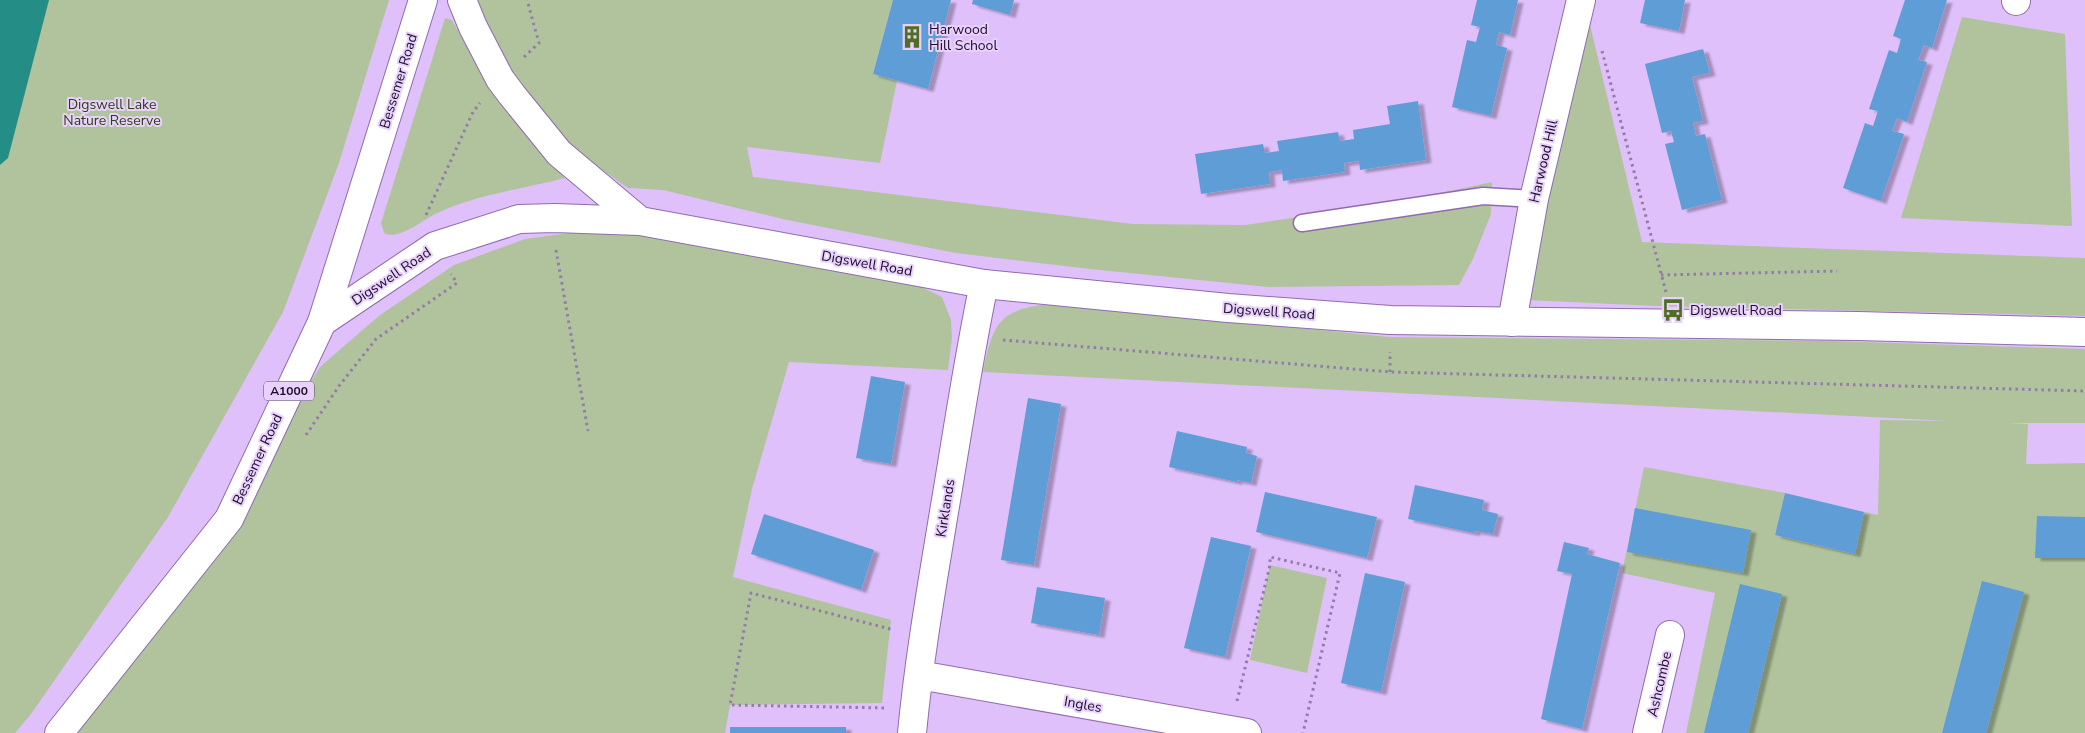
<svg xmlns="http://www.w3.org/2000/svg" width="2085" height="733" font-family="'Nunito Sans',sans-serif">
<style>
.green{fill:#b1c39d}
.water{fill:#238d86}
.building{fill:#5f9dd6;filter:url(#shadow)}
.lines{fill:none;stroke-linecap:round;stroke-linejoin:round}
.lane-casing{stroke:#906baf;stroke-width:19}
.street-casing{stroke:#906baf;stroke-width:30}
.secondary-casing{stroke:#906baf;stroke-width:30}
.primary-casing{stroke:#906baf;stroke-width:30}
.path{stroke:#947ba9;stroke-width:3;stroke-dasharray:2.5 4;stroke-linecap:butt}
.lane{stroke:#fff;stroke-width:16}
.street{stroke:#fff;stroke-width:28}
.secondary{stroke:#fff;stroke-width:28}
.primary{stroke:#fff;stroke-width:28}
.labels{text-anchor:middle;stroke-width:4;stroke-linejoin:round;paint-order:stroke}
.shield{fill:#e8d1fd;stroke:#594867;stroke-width:1}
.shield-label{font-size:12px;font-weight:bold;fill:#1c0d27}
.poi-label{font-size:14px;fill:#1c0d27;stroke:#e8d1fd;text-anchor:start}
.street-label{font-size:14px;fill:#1c0d27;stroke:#e8d1fd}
.park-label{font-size:14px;fill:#2d3f11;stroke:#e8d1fd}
</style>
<defs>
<filter id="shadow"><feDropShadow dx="5.5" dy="3" stdDeviation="1" flood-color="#0004"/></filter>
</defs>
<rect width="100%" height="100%" fill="#dfc0fb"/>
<!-- green -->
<path class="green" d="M0 0H389L339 163 283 312 168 517 31 714 15 733H0Z
M470 0H893L873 74 897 81 880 163 747 147 753 177 1133 224 1245 225 1394 203 1492 182 1491 214 1473 259 1459 285 1268 287 1090 269 956 253 787 220 663 190 628 188 591 162 559 136 531 100 500 53Z
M1585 4 1642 242 2085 258V316L1657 306 1526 300Z
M1962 17 2065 34 2072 226 1901 218Z
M445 18 452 20 496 98 565 178C523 189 473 195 435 214 422 221 397 241 384 233L381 223Z
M648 227 919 286 942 297 951 320 952 338 948 370 789 362 752 489 733 577 891 620 882 703 730 705 725 733H68L88 709 321 366 380 315 454 265 525 239 577 232Z
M1051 304 1390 337 1833 341 2085 349V423H2010L2028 424 2026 464 2085 463V733H1686L1715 593 1622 573 1644 467 1785 493 1775 535 1854 554 1864 512 1878 515 1880 420 1950 421 983 372C993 323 999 309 1051 304Z
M1270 565 1327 578 1307 673 1250 660Z"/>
<!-- water -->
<path class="water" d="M0 0H49L8 158 0 165Z"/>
<!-- building -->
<path class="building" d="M893 0H951L928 89 873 74Z
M973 0H1014L1010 15 972 4Z
M1477 0H1518L1510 35 1499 32 1496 45 1507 48 1491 116 1452 107 1467 40 1476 42 1480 27 1471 25Z
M1645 0H1685L1679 31 1640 23Z
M1905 0H1947L1932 48 1924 45 1918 60 1927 62 1907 122 1897 118 1892 131 1904 134 1881 201 1843 188 1865 123 1873 126 1878 111 1869 109 1889 50 1897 53 1901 39 1893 36Z
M1703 49 1710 73 1692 77 1703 121 1693 123 1696 136 1705 134 1722 200 1682 210 1665 144 1674 142 1671 131 1662 133 1645 64Z
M1418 101 1426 160 1360 170 1359 161 1344 163 1345 172 1283 181 1282 170 1269 172 1270 184 1201 194 1195 154 1263 144 1265 153 1279 151 1277 141 1338 132 1340 141 1354 139 1353 130 1390 124 1387 106Z
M871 376 905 382 891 464 856 458Z
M1028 398 1061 404 1034 565 1001 560Z
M1177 431 1247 447 1246 453 1257 456 1251 483 1237 480V482L1169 467Z
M1415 485 1484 500 1482 510 1498 514 1493 534 1475 531 1474 533 1408 519Z
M1265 492 1377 517 1367 558 1256 532Z
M1785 493 1864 512 1855 554 1775 535Z
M1635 508 1751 530 1743 573 1627 552Z
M764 514 874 550 861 590 751 554Z
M2037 516 2085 517V558H2035Z
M1211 537 1251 546 1225 657 1184 648Z
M1564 542 1589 548 1587 554 1620 563 1582 729 1541 719 1572 574 1557 571Z
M1365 573 1405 582 1381 692 1341 683Z
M1982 581 2024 592 1986 733H1942Z
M1740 584 1782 594 1748 733H1704Z
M1037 587 1105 598 1099 635 1031 623Z
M730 727H846V733H730Z"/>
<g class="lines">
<defs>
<path id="lane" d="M1302 223 1483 196 1534 199"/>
<path id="street" d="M2016 1V0
M1512 322 1534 199 1581 0
M919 675 1247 733
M912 733C919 659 932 585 944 512 957 436 968 359 984 284
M1647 733 1670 635"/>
<path id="secondary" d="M462 0 473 27 500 79 512 95 559 153 640 221 984 284 1228 308 1390 320 1858 326 2085 332
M322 322 435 246 519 219 555 218 640 221"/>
<path id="primary" d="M59 733 229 519 322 322 423 0"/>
</defs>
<!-- lane casing -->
<use href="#lane" class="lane-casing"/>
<!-- street casing -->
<use href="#street" class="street-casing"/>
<!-- secondary casing -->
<use href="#secondary" class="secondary-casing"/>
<!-- primary casing -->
<use href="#primary" class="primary-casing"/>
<!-- path -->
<path class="path" d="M1602 51 1666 292
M524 57 539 43 527 0
M426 215 473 112 480 103
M556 250 588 431
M1661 275 1837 271
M1003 340 1390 372 2085 391
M1390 372V352
M306 435 339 386 376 339 457 283 451 274
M1237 701 1270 565V557L1340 573 1303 733
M884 708 730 705 751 593 894 630"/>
<!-- lane -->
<use href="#lane" class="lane"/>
<!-- street -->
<use href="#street" class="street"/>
<!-- secondary -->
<use href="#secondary" class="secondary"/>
<!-- primary -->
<use href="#primary" class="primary"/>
</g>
<!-- icons -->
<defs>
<symbol id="building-bare" viewBox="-9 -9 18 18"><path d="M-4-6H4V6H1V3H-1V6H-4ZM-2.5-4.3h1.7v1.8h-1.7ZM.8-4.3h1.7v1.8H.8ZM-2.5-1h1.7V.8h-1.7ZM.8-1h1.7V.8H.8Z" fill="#506e23" stroke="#e8d1fd" stroke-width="2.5" paint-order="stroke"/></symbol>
<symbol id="bus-bare" viewBox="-9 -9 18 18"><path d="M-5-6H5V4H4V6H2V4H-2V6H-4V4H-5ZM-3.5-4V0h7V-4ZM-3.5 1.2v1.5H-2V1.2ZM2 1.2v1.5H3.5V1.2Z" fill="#506e23" stroke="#e8d1fd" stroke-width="2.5" paint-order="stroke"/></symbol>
</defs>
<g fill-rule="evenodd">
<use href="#building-bare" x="896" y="21" width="32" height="32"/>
<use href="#bus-bare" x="1657" y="294" width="32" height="32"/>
</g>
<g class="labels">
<!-- shield labels -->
<rect class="shield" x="264" y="381.5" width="50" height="19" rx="4"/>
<g class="shield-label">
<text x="289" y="395">A1000</text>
</g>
<!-- poi labels -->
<g class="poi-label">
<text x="929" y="34">Harwood<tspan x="929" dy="16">Hill School</tspan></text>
<text x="1690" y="315">Digswell Road</text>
</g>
<!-- street labels -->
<g class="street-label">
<text transform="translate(398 81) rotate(-73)" y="5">Bessemer Road</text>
<text transform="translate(1543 161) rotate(-77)" y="5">Harwood Hill</text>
<text transform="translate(867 263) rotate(10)" y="5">Digswell Road</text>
<text transform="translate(391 276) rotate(-34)" y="5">Digswell Road</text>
<text transform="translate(1269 311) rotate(4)" y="5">Digswell Road</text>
<text transform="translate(257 459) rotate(-65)" y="5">Bessemer Road</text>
<text transform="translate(945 508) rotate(-81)" y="5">Kirklands</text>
<text transform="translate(1659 684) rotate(-77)" y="5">Ashcombe</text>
<text transform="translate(1083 704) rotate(10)" y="5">Ingles</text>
</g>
<!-- park labels -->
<g class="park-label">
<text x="112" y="109">Digswell Lake<tspan x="112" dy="16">Nature Reserve</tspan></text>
</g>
</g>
</svg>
